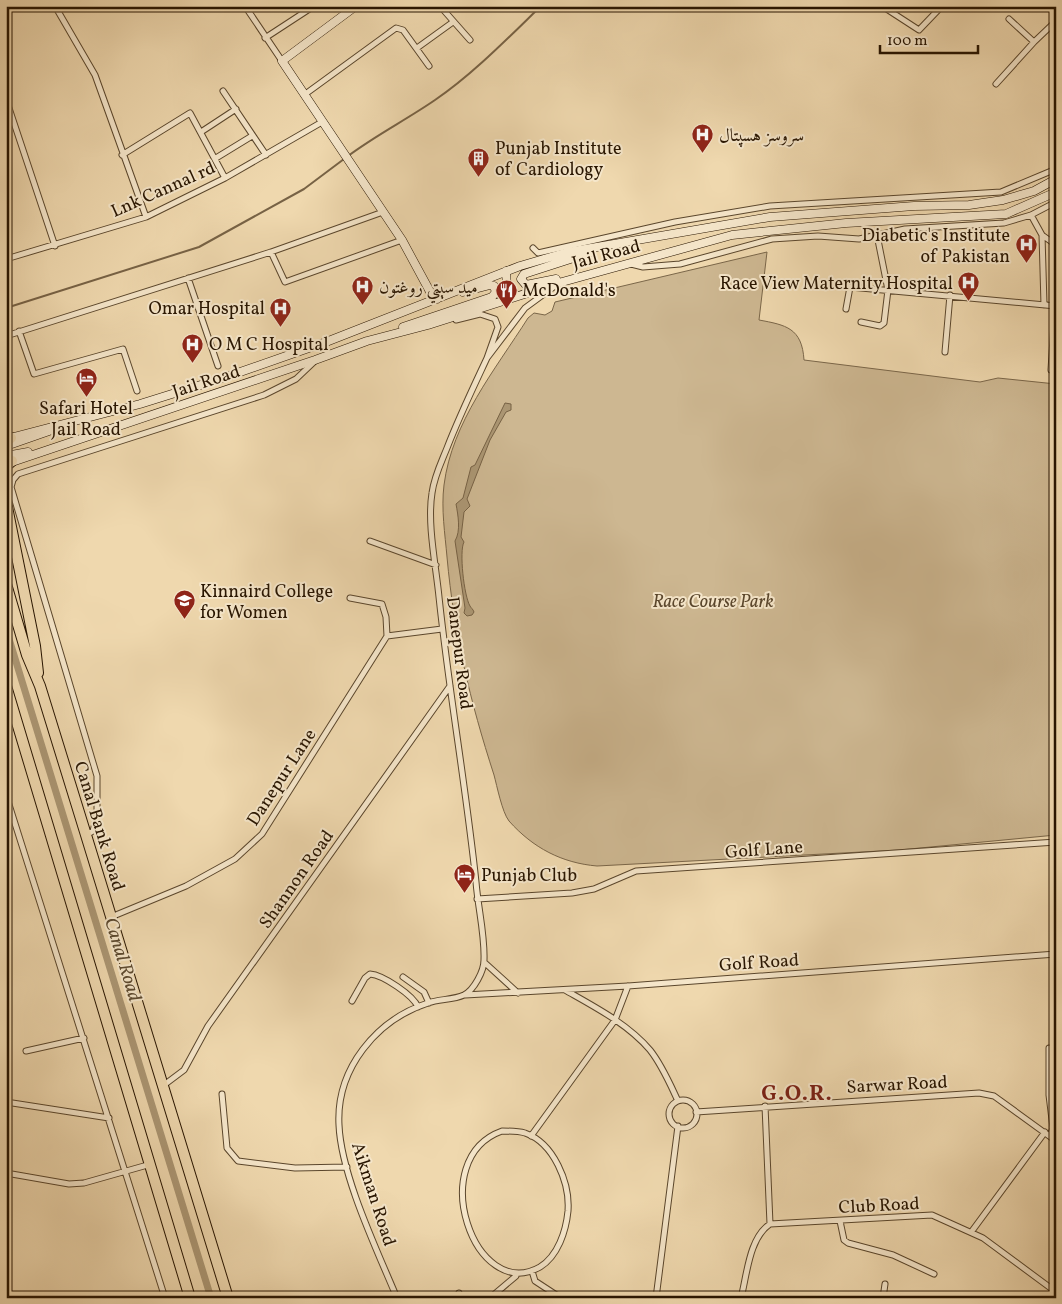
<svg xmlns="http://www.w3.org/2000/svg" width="1062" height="1304" font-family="Vollkorn,Amiri,serif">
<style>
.green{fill:#cdb791;stroke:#7a6649}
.water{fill:#ab9673;stroke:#776245}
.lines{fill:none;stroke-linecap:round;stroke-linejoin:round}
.stream{stroke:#776245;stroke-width:2}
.canal{stroke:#ab9673;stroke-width:7}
.street-casing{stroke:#5a462c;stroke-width:7}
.secondary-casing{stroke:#281501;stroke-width:9}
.highway-casing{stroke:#281501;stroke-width:12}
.street{stroke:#f5e6ca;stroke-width:5}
.secondary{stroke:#f5e6ca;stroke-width:8}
.highway{stroke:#efd8ae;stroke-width:10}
.labels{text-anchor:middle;stroke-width:4;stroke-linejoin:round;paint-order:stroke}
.poi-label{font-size:18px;fill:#281501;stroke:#f5e6ca;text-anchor:start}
.street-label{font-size:18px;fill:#281501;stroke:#f5e6ca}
.park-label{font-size:18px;font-style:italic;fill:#5a462c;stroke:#f5e6ca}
.water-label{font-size:19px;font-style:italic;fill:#5c492f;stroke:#f5e6ca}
.district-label{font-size:22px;font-weight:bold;letter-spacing:1px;fill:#7a1f14;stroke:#f5e6ca}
</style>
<rect width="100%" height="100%" fill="#efd8ae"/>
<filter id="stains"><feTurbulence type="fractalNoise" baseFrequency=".004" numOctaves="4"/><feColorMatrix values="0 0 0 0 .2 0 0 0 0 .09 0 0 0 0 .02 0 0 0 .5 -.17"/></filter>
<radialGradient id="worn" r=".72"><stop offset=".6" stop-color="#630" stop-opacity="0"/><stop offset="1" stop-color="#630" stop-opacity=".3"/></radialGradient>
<!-- green -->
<path class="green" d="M767 252 759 320C786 325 802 328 804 360L980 382 998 378 1056 384V835L899 850 597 866C562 863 533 848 509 821 502 812 497 786 494 775 470 701 454 634 447 557 445 534 441 509 444 485 452 422 495 370 528 318L534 313 545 315 552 311 555 302Z"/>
<!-- water -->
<path class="water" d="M505 403 511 404V410L506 412 490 440 467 499 470 506 464 512 461 537 464 542C459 551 464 596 470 606 471 608 473 609 474 612L472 615 467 616 464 613 465 608 455 541C461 531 458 515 456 504L463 498 471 467 475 465Z"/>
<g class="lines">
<!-- stream -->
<path class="stream" d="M348 156C376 135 406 120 435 100 472 75 508 38 541 6
M6 308 199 247 304 189 344 159"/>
<!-- canal -->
<path class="canal" d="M6 629 211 1298"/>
<defs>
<path id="street" d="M55 6 95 75 146 217
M245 6 282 61
M440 6 470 40
M882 6 919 30 942 6
M1009 19 1034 42 1056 21
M265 38 314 6
M417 48 453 22
M996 84 1034 42
M223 91 266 155
M304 95 396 28 403 30 429 66
M6 99 55 246
M201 132 236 109
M122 155 190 113 225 178
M216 158 252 136
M1031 215 1042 235 1056 245
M1042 235 1044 305
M533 248 538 253 675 222 770 206 1001 192 1056 169
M271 252 285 282 402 240
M6 259 146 217 225 178 322 122
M631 264 643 267 680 264 772 239 818 236 859 239 905 229 1004 223 1031 215 1056 202
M188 278 218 366
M846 309 850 287 1056 306
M456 320 480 314 495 319 498 327 487 358 525 308 555 286
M861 322 880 326 884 323 888 290 877 235
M19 331 34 374 123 349 137 391
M6 336 271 252 383 212
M945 352 950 295
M1051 370 1055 306
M370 541 436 565
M350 598 382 604 386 617 387 636
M6 795 165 1298
M86 835 93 831 97 816V776L11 487 13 480 18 474 264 395 296 379 315 361
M477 899 572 893 594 889 636 871 1056 842
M111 917 186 886 235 859 262 834 387 636 442 629
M485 963 518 993
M403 977 424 992 429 1003
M565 990C595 1007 628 1024 650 1050 662 1065 670 1084 678 1101
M465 995 628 986 1056 954
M352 1001 365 978 370 974C383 975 413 995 418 1007
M1049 1048V1095L1053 1128 1050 1136
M26 1051 84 1038
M164 1085 184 1070 208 1026 450 686
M222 1094 227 1148 238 1161 295 1168 347 1167
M669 1114a14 14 0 1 1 28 0a14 14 0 1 1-28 0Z
M6 1102 109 1118
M765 1106 770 1224
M696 1112 979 1093 994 1096 1056 1141
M502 1131C510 1131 518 1131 525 1133 554 1143 570 1183 568 1211 566 1231 558 1256 540 1267 475 1304 424 1159 502 1131Z
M531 1136 615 1020 628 986
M6 1173 69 1184 84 1183 151 1164
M840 1221 844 1240 848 1243 893 1255 934 1274
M972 1231 1045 1132
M532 1271 535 1281 561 1298
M459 1293 460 1298
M397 1298C377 1250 341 1175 339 1125 336 1069 376 1020 428 1003 439 999 453 1000 464 995 474 990 484 971 484 960 485 935 478 908 476 882 466 787 449 692 439 597 436 566 427 524 432 493 434 477 441 463 447 448 459 417 473 388 487 358
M490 1298 516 1276V1273
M656 1298 678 1126
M741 1298C747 1275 749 1238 770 1224L932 1215 983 1238 1056 1292
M883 1298 885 1284"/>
<path id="secondary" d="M356 6 282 61 402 240 434 299H437
M506 271 507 287 517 296
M556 279 526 285 521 279 524 274 589 253
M403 327 492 297 496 292 494 286 490 285 463 292
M6 439 140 404 223 378 326 342 520 266 568 252 770 217 914 206 969 205 1003 200 1034 191 1056 179
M6 446 49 431
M6 456 28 452
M9 463 315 360 367 341 428 325 562 282 732 235 846 223 1006 214 1056 192"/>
<path id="highway" d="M6 437 11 438
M6 466 12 461
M6 502 35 646 38 673
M6 584 27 655 40 686 86 835 228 1298
M6 686 190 1298"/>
</defs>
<!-- street casing -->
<use href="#street" class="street-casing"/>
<!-- secondary casing -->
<use href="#secondary" class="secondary-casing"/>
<!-- highway casing -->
<use href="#highway" class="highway-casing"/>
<!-- street -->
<use href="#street" class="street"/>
<!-- secondary -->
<use href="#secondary" class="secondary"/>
<!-- highway -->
<use href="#highway" class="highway"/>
</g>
<!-- icons -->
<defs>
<symbol id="hospital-pin" viewBox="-11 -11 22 30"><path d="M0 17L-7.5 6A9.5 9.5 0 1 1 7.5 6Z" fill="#8f2418" stroke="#f5e6ca"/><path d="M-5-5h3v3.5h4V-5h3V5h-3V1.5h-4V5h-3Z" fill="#fff"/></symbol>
<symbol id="building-pin" viewBox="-11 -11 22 30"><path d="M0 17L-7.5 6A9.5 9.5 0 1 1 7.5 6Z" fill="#8f2418" stroke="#f5e6ca"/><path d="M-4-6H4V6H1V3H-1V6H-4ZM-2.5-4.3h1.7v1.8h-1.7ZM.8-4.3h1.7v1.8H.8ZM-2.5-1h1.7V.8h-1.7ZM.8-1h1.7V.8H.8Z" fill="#fff"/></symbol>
<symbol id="restaurant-pin" viewBox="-11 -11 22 30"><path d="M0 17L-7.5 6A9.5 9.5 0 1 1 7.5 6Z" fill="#8f2418" stroke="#f5e6ca"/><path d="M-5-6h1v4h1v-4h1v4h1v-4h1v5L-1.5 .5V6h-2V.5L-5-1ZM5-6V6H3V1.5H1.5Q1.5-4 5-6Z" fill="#fff"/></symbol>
<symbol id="hotel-pin" viewBox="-11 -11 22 30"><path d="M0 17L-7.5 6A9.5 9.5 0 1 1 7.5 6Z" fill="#8f2418" stroke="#f5e6ca"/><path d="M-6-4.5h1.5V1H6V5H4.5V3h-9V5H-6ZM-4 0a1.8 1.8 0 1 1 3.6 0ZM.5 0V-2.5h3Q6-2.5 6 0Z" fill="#fff"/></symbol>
<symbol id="university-pin" viewBox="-11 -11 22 30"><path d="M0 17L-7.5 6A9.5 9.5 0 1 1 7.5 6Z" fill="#8f2418" stroke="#f5e6ca"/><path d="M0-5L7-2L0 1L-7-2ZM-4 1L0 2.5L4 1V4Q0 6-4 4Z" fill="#fff"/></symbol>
</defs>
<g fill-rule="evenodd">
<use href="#hospital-pin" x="690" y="122" width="25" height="34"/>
<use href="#building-pin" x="466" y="146" width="25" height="34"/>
<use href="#hospital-pin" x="1014" y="232" width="25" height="34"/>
<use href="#hospital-pin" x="956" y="270" width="25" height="34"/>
<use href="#hospital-pin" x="350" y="274" width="25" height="34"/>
<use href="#restaurant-pin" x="494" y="278" width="25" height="34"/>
<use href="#hospital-pin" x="268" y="296" width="25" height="34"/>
<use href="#hospital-pin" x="180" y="332" width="25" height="34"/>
<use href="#hotel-pin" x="74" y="366" width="25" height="34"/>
<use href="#university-pin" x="172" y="588" width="25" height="34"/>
<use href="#hotel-pin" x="452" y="862" width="25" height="34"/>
</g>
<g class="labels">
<!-- poi labels -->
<g class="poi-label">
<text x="719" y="141">سروسز ہسپتال</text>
<text x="495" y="154">Punjab Institute<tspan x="495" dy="21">of Cardiology</tspan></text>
<text x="1010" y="241" text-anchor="end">Diabetic's Institute<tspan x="1010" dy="21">of Pakistan</tspan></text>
<text x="953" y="289" text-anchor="end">Race View Maternity Hospital</text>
<text x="379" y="293">مید سېټي روغتون</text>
<text x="522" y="296">McDonald's</text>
<text x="265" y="314" text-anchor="end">Omar Hospital</text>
<text x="209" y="350">O M C Hospital</text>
<text x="86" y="414" text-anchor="middle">Safari Hotel<tspan x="86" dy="21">Jail Road</tspan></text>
<text x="200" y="597">Kinnaird College<tspan x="200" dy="21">for Women</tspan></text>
<text x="481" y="881">Punjab Club</text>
</g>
<!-- street labels -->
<g class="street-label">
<text transform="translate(163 189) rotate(-24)" y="6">Lnk Cannal rd</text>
<text transform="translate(606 254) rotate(-15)" y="6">Jail Road</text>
<text transform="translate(206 381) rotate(-18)" y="6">Jail Road</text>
<text transform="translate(460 653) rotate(83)" y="6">Danepur Road</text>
<text transform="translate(281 777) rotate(-57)" y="6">Danepur Lane</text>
<text transform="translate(100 826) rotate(73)" y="6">Canal Bank Road</text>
<text transform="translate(764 849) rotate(-4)" y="6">Golf Lane</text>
<text transform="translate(296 879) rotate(-55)" y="6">Shannon Road</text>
<text transform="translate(759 962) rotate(-4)" y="6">Golf Road</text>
<text transform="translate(897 1084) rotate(-3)" y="6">Sarwar Road</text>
<text transform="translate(374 1194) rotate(72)" y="6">Aikman Road</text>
<text transform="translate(879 1205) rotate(-3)" y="6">Club Road</text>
</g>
<!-- park labels -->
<g class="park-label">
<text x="713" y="607">Race Course Park</text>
</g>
<!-- water labels -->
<g class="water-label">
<text transform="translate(124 959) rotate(73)" y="7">Canal Road</text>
</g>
<!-- district labels -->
<g class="district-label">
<text x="797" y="1100">G.O.R.</text>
</g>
</g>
<!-- margin -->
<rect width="1062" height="1304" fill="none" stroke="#efd8ae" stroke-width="25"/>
<rect x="8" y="8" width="1047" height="1289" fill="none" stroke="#281501" stroke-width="2.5"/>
<rect x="12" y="12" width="1037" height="1279" fill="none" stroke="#281501"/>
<!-- scale -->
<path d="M880 45v8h98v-8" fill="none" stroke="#281501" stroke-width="2.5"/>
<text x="887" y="45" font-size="15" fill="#281501" stroke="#f5e6ca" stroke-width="4" paint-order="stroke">100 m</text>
<rect width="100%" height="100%" filter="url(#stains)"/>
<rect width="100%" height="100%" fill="url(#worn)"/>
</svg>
